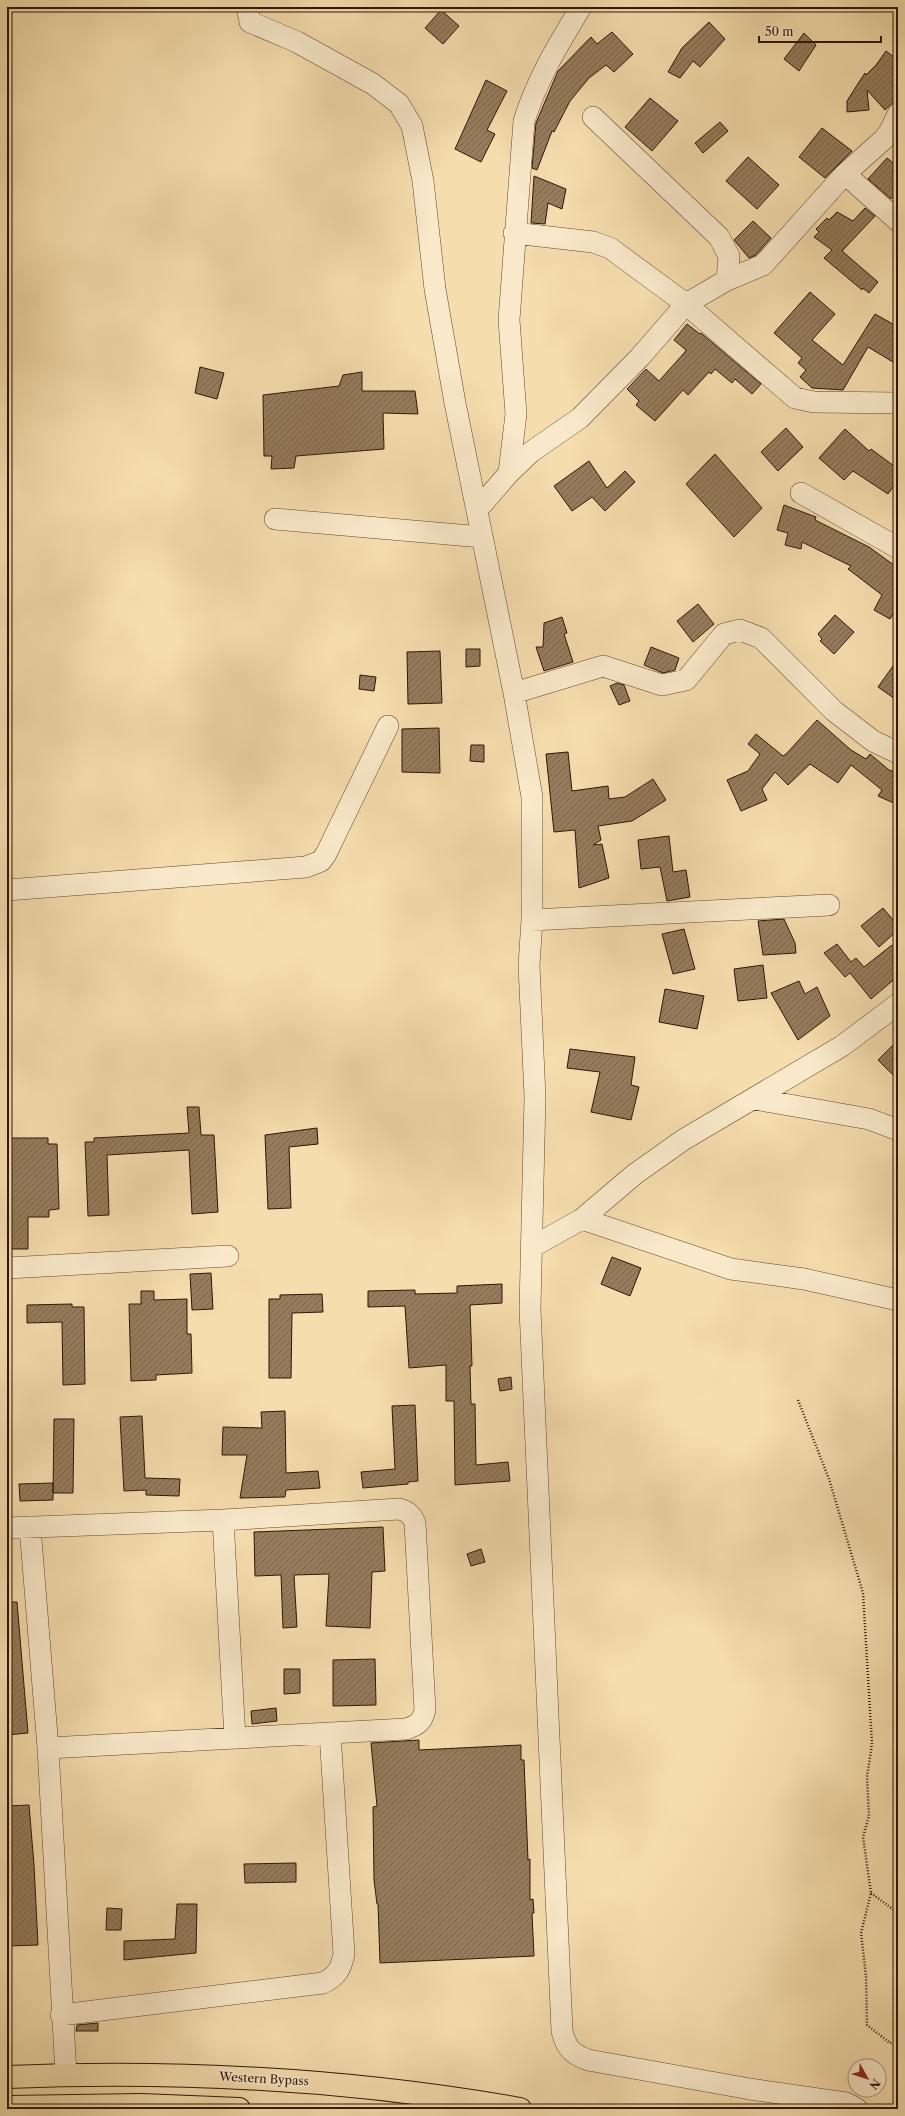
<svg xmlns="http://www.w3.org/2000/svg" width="905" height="2116" font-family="'Libre Caslon Text',serif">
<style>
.building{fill:url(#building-hatch);stroke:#2d1606}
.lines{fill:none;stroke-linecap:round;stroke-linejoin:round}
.minor-casing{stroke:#5f4830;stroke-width:22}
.major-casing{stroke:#2d1606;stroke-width:24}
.path{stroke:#2d1606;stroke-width:2.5;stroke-dasharray:1 2;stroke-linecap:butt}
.minor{stroke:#f9e9ca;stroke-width:21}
.major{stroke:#f6ddae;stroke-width:22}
.labels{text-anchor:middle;stroke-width:3.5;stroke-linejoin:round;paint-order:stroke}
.street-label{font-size:12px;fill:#2d1606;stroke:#f9e9ca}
</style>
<defs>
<pattern id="building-hatch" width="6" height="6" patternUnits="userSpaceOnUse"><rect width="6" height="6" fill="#967d5d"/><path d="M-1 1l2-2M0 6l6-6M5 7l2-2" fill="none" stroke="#7b654b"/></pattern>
</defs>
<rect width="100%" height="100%" fill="#f6ddae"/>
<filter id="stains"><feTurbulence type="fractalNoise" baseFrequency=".005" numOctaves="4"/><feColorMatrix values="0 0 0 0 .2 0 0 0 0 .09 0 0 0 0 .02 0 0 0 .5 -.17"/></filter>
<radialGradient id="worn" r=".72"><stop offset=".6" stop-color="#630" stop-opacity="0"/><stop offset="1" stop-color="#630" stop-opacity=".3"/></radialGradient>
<!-- building -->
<path class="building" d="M441 10 459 26 443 44 425 28Z
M709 22 725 39 700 67 693 61 680 78 668 72 682 48Z
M612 32 633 54 614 72 606 65 589 78 570 101 554 132 552 131 537 170 532 168 536 123 558 71 591 37 597 44Z
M804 33 816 45 799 71 784 59Z
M886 51 898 60V98L885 110 867 90 869 110 847 112V101L859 82 865 73 866 75 876 65Z
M486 80 507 91 487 130 495 134 481 162 455 149Z
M650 98 678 121 652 151 625 127Z
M720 122 728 131 703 153 695 143Z
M822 128 852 151 825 178 799 157Z
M748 157 779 185 757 209 726 181Z
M887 158 898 167V191L891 199 868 179Z
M534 176 566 189 562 209 548 203 545 224 531 223Z
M865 208 875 216 842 251 878 282 869 293 863 288 862 290 824 258 832 250 814 237 819 232 816 229 827 218 829 220 837 212 853 221Z
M753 221 771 238 756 255 749 258 734 240Z
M810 292 835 314 812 340 843 365 875 314 898 327V365L868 347 843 390 812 388 800 377 806 370 798 363 802 358 774 333Z
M687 324 700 334 701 333 761 384 752 394 735 379 732 383 715 369 711 374 709 372 688 395 683 390 655 421 636 405 639 401 627 389 646 369 659 381 685 352 686 350 674 340Z
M200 367 224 373 217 399 195 393Z
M362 372V391H415L418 414 383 413 384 449 296 456 294 468 271 469 272 456H264L263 395 339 386 343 375Z
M786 428 803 447 778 471 761 452Z
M845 429 869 451 871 449 898 469V480L888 494 853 471 844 480 819 458Z
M715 454 762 508 734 537 686 484Z
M589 461 607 488 625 471 635 482 605 511 592 497 572 511 554 486Z
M784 505 816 517 815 520 869 547 898 568V605L890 619 874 610 882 595 848 569 851 566 802 542 801 549 785 545 788 533 777 530Z
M698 604 714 624 693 642 677 621Z
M835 615 854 632 834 654 820 641 822 639 818 634Z
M562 617 567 633 564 634 573 662 544 671 536 647H543L544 623Z
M651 647 679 658 675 670 663 673 644 665Z
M466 649H480V666L466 667Z
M440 651 442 703 408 704 407 652Z
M898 659V701L878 687Z
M360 675 376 677 374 691 359 689Z
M617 683 624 685 630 701 619 705 610 686Z
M817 720 851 750 866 759 870 754 889 770 898 773V805L878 796 882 790 851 765 838 783 810 764 788 785 775 772 762 789 767 800 741 811 727 780 748 771 760 754 748 744 756 734 783 756 787 753Z
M439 728 440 773 402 772V729Z
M471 745H484V762L470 761Z
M568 752 572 791 608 786 609 799 625 797 653 779 666 800 632 821 598 826 601 840 593 845 602 844 609 878 579 888 575 830 554 832 546 754Z
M669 836 673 872 686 870 690 897 667 901 660 867 641 869 638 840Z
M883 908 898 926V930L879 947 861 926Z
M784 919 795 943 796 953 763 955 758 921Z
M684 929 695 969 673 974 662 934Z
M837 944 851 962 856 958 864 967 892 945 898 951V976L871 999 850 973 845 977 824 953Z
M763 965 767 998 738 1001 734 969Z
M799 981 805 994 817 987 830 1016 798 1040 771 993Z
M665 989 704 996 697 1029 659 1022Z
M898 1040V1080L878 1060Z
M570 1049 635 1057 631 1085 639 1087 631 1120 591 1112 600 1072 567 1068Z
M187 1107H199L201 1135H214L218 1212 192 1214 189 1150 107 1155 109 1215 88 1216 85 1142H94V1138L189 1133Z
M317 1128 318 1144 289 1147 291 1208 268 1209 265 1135Z
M7 1138H48V1144H57L59 1209 49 1210V1217H28V1249H7Z
M612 1257 641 1268 630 1296 601 1284Z
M211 1273 213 1309 192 1310 190 1274Z
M502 1284V1303L470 1305 472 1366H470L471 1404H475L476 1465 508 1462 510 1481 455 1485 454 1401H446V1365L409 1368 405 1306 368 1307V1291L415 1290V1294L457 1293V1286Z
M141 1291H154V1300L187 1299V1334H191L192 1373 156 1375V1380L131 1381 129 1304H141Z
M322 1294 323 1312 292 1313 291 1378H269V1299H280V1295Z
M72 1304V1307H84L85 1384 63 1385 62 1322 27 1323V1305Z
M511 1377 512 1389 500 1391 498 1379Z
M415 1405 418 1481 408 1482V1484L363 1488 361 1472 395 1469 392 1406Z
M285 1411 286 1473 318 1471 320 1488 286 1490 285 1497 240 1498 247 1455H222L223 1427 262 1428 261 1412Z
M142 1416 145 1478 180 1479 179 1496 146 1495V1490L124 1491 120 1417Z
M54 1419H74L73 1493H53Z
M53 1483V1500L20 1501 19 1484Z
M383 1527 385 1571 372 1572 370 1628 326 1626 329 1574 294 1575 297 1627 283 1628 281 1575 255 1576 254 1532Z
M481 1549 485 1562 471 1566 467 1554Z
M7 1602H17L28 1733 7 1735Z
M375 1659 376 1705 333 1706V1660Z
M284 1669H300V1693L284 1694Z
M276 1708 277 1721 252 1724 251 1711Z
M419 1740V1750L521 1745V1760H524L528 1860 530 1859V1900L533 1899 534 1913H532L534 1956 380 1963 378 1904H377L374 1880 373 1807 377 1806 371 1743Z
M29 1805 34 1865 38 1945 8 1946 7 1928H11L7 1865V1806Z
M296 1863V1882L245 1883 244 1864Z
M177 1904H197L196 1953 124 1960V1941L175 1939Z
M107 1908 122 1909 121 1930H106Z
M98 2023V2031H76L77 2025Z"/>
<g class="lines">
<defs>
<path id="minor" d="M247 7 250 22 297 42 373 84 399 104 412 126 423 181 435 289 455 403 514 693 532 797V920L529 965 535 1097 530 1309 562 2031C566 2048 572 2054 588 2060L750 2089 846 2103 857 2109
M593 117 719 237 729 256 727 280
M845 174 898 221
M514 233 593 242 610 248 686 304 795 398 814 402 898 403
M509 473 531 452 580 418 640 357 686 304 727 280 763 265 845 174 884 139 890 131 898 114
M801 493 898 548
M477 510 509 473 516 414 509 320 524 121C537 79 558 45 581 7
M275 519 482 537
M514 693 603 666 662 685 686 680 724 634 740 630 761 638 834 711 873 741 898 753
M7 890 306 867 321 861 326 854 388 726
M532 920 829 905
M755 1099 869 1119 898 1130
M582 1219 731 1269 804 1279 898 1300
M532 1247 582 1219 635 1174 683 1140 842 1046 898 1004
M7 1268 228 1256
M223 1520 235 1738
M30 1527 48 1748 66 2074
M7 1528 223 1520 399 1509C408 1511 412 1515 415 1523L425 1710C422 1722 418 1725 406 1729L330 1733 344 1954C341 1969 337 1976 323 1983L61 2015
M48 1748 330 1733"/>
<path id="major" d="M7 2077C179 2070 350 2079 520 2109
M7 2107 141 2105 239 2109"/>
</defs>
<!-- minor casing -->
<use href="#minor" class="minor-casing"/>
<!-- major casing -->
<use href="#major" class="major-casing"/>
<!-- path -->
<path class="path" d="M798 1400 829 1479 863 1593 872 1744 867 1777 869 1816 863 1837 871 1893 861 1933 866 1976 867 2025 890 2043 898 2042
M871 1893 898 1913"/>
<!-- minor -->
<use href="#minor" class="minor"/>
<!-- major -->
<use href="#major" class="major"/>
</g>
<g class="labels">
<!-- street labels -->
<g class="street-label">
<text transform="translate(264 2079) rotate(3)" y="4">Western Bypass</text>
</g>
</g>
<!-- margin -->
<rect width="905" height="2116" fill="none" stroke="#f6ddae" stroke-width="24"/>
<rect x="8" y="8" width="889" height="2100" fill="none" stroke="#2d1606" stroke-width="2"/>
<rect x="12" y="12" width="881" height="2092" fill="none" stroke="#2d1606"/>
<!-- north arrow -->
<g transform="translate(867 2078) rotate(129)"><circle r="19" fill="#f9e9ca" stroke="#a7957c"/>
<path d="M0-3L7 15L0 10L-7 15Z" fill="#8f2418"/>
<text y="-6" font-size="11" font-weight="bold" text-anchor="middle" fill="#2d1606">N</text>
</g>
<!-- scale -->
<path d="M759 36v6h122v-6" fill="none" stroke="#2d1606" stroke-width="2"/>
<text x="765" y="36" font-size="12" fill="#2d1606" stroke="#f9e9ca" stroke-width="3" paint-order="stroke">50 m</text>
<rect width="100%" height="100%" filter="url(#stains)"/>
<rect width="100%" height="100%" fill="url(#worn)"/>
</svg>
